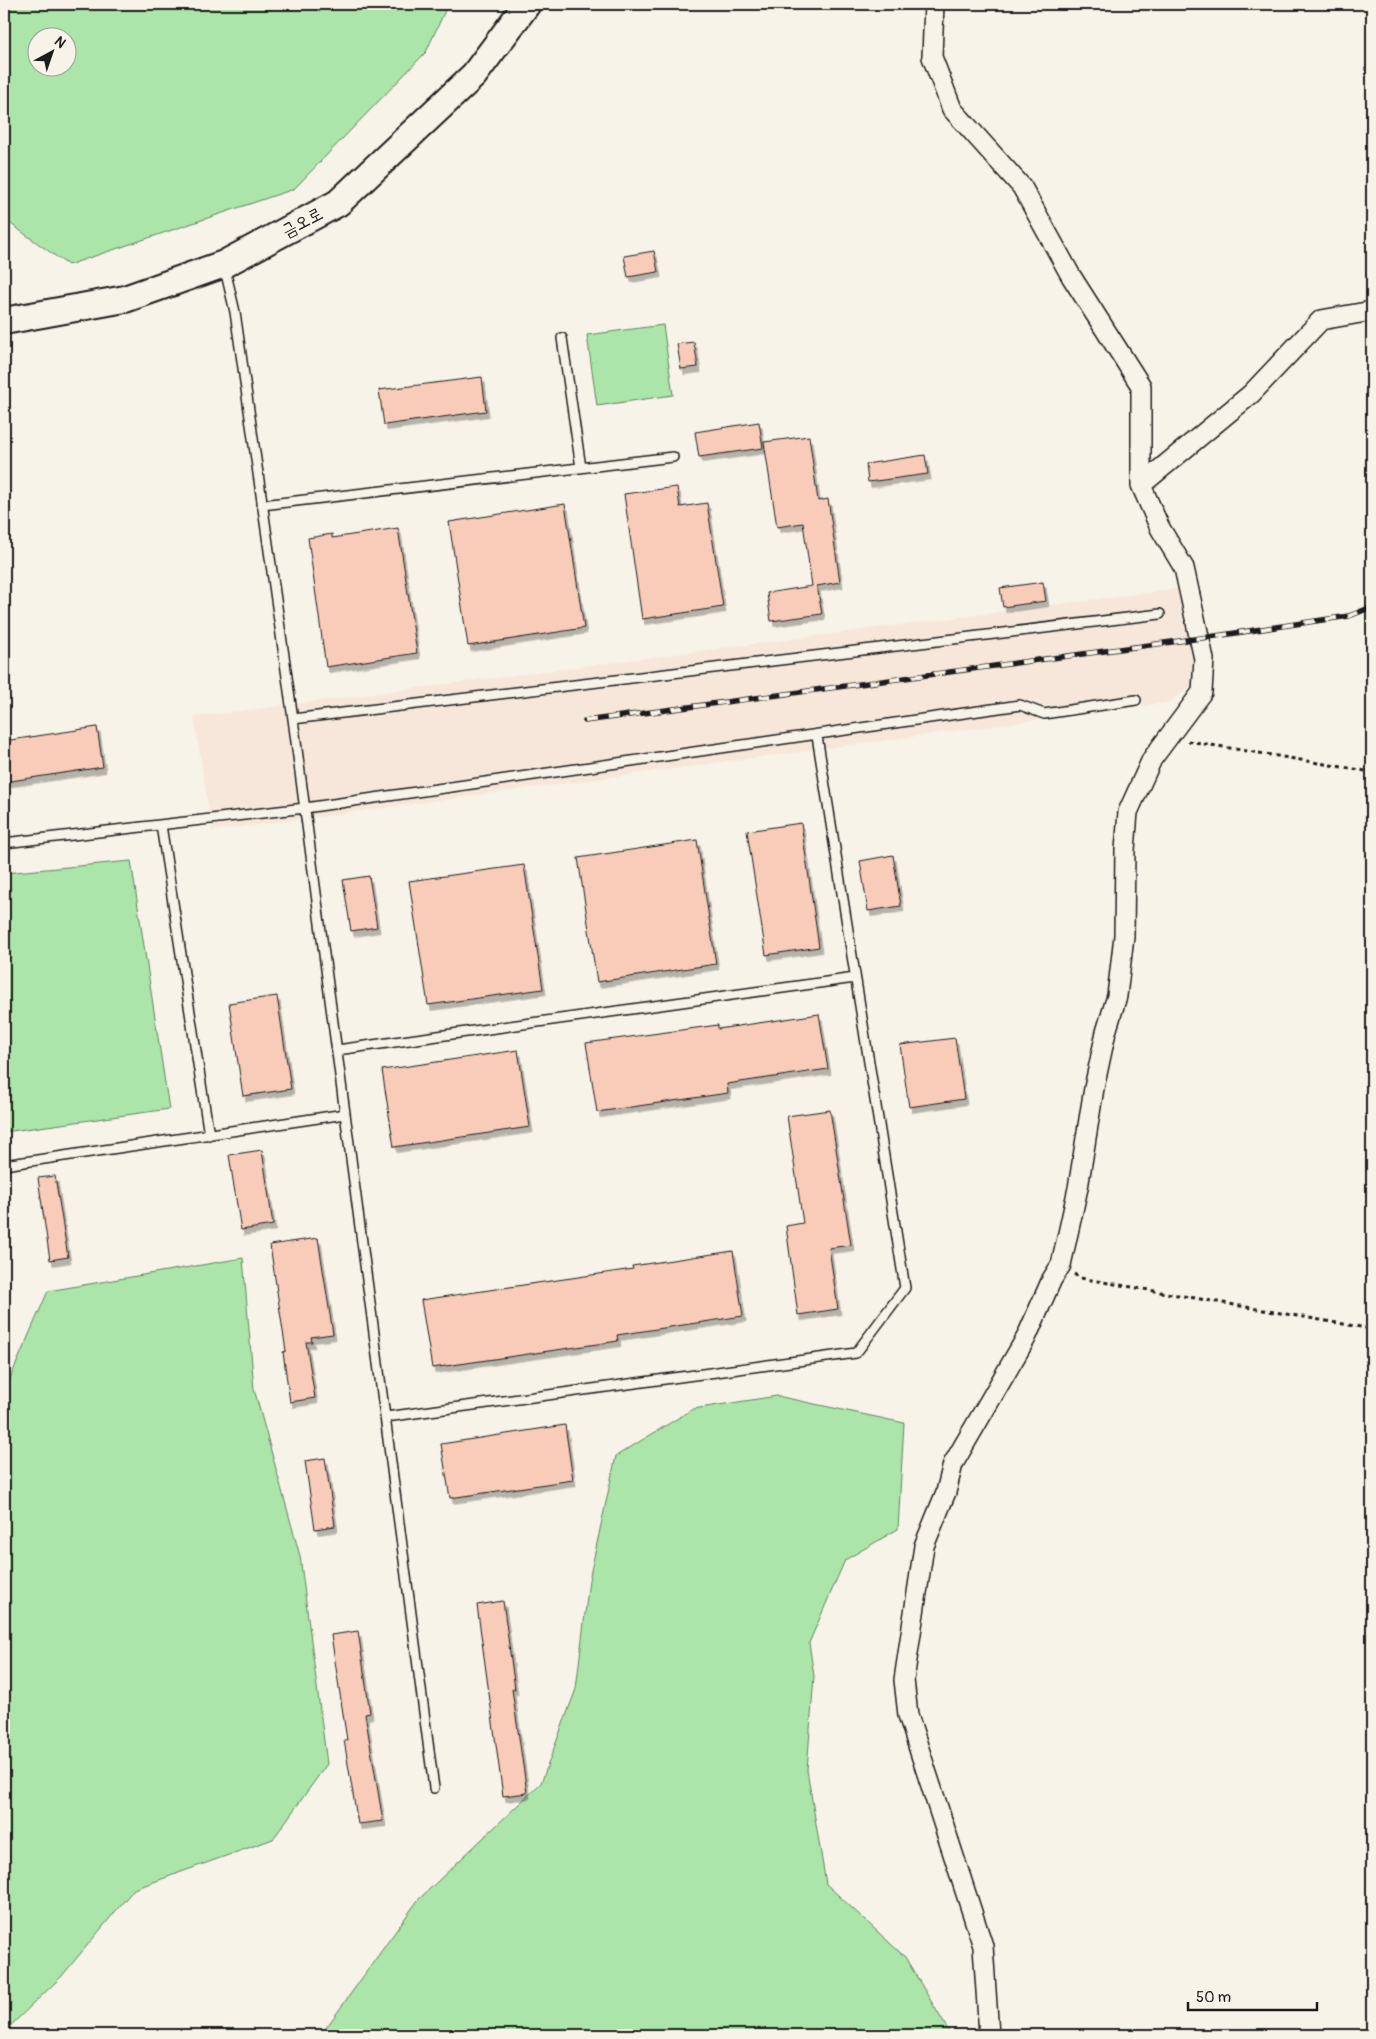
<svg xmlns="http://www.w3.org/2000/svg" width="1376" height="2039" font-family="Pangolin,'Poor Story',sans-serif">
<style>
.built{fill:#f7e7da}
.green{fill:#abe5a9;stroke:#648062;fill-rule:evenodd}
.building{fill:#f8ccb9;stroke:#1c1c1c;filter:url(#shadow)}
.lines{fill:none;stroke-linecap:round;stroke-linejoin:round}
.lane-casing{stroke:#1c1c1c;stroke-width:12}
.street-casing{stroke:#1c1c1c;stroke-width:22}
.secondary-casing{stroke:#1c1c1c;stroke-width:30}
.path{stroke:#1c1c1c;stroke-width:3;stroke-dasharray:4 4;stroke-linecap:butt}
.lane{stroke:#f7f3e8;stroke-width:9}
.street{stroke:#f7f3e8;stroke-width:19}
.secondary{stroke:#f7f3e8;stroke-width:26}
.rail-casing{stroke:#1c1c1c;stroke-width:5.5}
.rail{stroke:#f7f3e8;stroke-width:4;stroke-dasharray:11;stroke-linecap:butt}
.labels{text-anchor:middle;stroke-width:4;stroke-linejoin:round;paint-order:stroke}
.street-label{font-size:18px;fill:#1c1c1c;stroke:#f7f3e8}
</style>
<defs>
<filter id="shadow"><feDropShadow dx="3" dy="5.5" stdDeviation="0" flood-color="#0004"/></filter>
</defs>
<rect width="100%" height="100%" fill="#f7f3e8"/>
<filter id="ink" filterUnits="userSpaceOnUse"><feTurbulence type="fractalNoise" baseFrequency=".02" numOctaves="2"/><feDisplacementMap in="SourceGraphic" scale="10" xChannelSelector="R" yChannelSelector="G"/><feConvolveMatrix kernelMatrix="1 2 1 2 8 2 1 2 1" color-interpolation-filters="sRGB"/></filter>
<g filter="url(#ink)">
<!-- built -->
<path class="built" d="M1183 588 1199 659 1193 685 1170 702 212 831 194 717Z"/>
<!-- green -->
<path class="green" d="M4 4H448L426 52 294 189 68 265 4 219ZM38 38H68V68H38Z
M663 325 673 395 597 406 587 335Z
M131 861 169 1109 4 1132V873Z
M243 1258 254 1389 300 1556 327 1764 273 1839 134 1889 61 1977 4 2032V1392L48 1291Z
M777 1396 904 1423 898 1529 845 1560 809 1643 814 1676 807 1770 826 1884 905 1957 951 2035H321L418 1900 541 1783 576 1689 589 1580 616 1456 693 1409Z"/>
<!-- building -->
<path class="building" d="M654 251 658 272 628 277 624 256Z
M694 342 698 367 681 369 677 344Z
M482 377 486 411 384 425 379 390Z
M759 422 763 448 699 457 695 432Z
M809 436 818 501 828 499 840 582 817 586 822 614 771 621 767 593 812 586 803 523 777 527 764 442Z
M925 455 928 474 868 482 866 464Z
M677 487 680 507 707 503 723 607 642 619 624 494Z
M565 504 584 628 468 646 449 522Z
M398 528 417 653 326 667 308 538 332 534V538Z
M1043 582 1046 601 1003 607 1000 588Z
M97 727 103 767 4 782V741Z
M801 823 819 947 766 955 747 831Z
M697 840 716 964 597 982 578 858Z
M893 855 901 906 868 911 860 861Z
M524 865 543 989 428 1005 409 881Z
M369 876 377 927 351 931 343 880Z
M277 996 291 1089 243 1096 229 1003Z
M819 1014 828 1069 727 1084 728 1093 597 1112 586 1043 718 1025V1029Z
M955 1038 964 1099 909 1107 900 1045Z
M518 1050 530 1127 394 1147 382 1070Z
M830 1110 851 1245 829 1248 838 1309 798 1315 786 1226 803 1223 787 1116Z
M262 1150 273 1225 241 1230 229 1155Z
M55 1176 68 1257 50 1260 38 1178Z
M318 1238 333 1334 311 1337 312 1342H306L315 1398 290 1402 283 1352 286 1351 270 1245Z
M733 1251 743 1316 617 1335 618 1341 432 1368 421 1300 633 1269 632 1266Z
M565 1425 573 1480 450 1498 441 1444Z
M325 1458 335 1526 315 1529 305 1461Z
M503 1601 515 1689H512L527 1793 503 1796 477 1605Z
M358 1631 370 1713 365 1714 383 1821 358 1824 344 1740H347L331 1635Z"/>
<g class="lines">
<defs>
<path id="lane" d="M224 265 235 312 293 719 434 1788
M562 338 581 468
M262 505 673 457
M293 719 1160 614
M161 825 209 1135
M4 843 305 808 1020 705 1044 714 1136 700
M337 1050 855 978
M4 1165 345 1114
M386 1417 856 1353 905 1288 817 736"/>
<path id="street" d="M934 4 932 57 952 109 1022 187 1071 276 1141 386V485L1160 528 1184 568 1204 659 1202 692 1152 759 1128 812 1125 850 1124 936 1117 996 1106 1032 1094 1088 1078 1188 1061 1265 1052 1279 1026 1338 953 1464 946 1492 924 1546 904 1680 908 1715 983 1946 989 2035
M1141 485 1251 394 1321 320 1372 311"/>
<path id="secondary" d="M4 321 125 299 224 264 338 203 474 75 527 4"/>
</defs>
<!-- lane casing -->
<use href="#lane" class="lane-casing"/>
<!-- street casing -->
<use href="#street" class="street-casing"/>
<!-- secondary casing -->
<use href="#secondary" class="secondary-casing"/>
<!-- path -->
<path class="path" d="M1188 741 1372 772
M1074 1274 1080 1278 1372 1329"/>
<!-- lane -->
<use href="#lane" class="lane"/>
<!-- street -->
<use href="#street" class="street"/>
<!-- secondary -->
<use href="#secondary" class="secondary"/>
<defs>
<path id="rail" d="M585 721 1209 637 1349 616 1372 607"/>
</defs>
<!-- rail casing -->
<use href="#rail" class="rail-casing"/>
<!-- rail -->
<use href="#rail" class="rail"/>
</g>
</g>
<g class="labels">
<!-- street labels -->
<g class="street-label">
<text transform="translate(302 222) rotate(-28)" y="6">금오로</text>
</g>
</g>
<!-- margin -->
<rect width="1376" height="2039" fill="none" stroke="#f7f3e8" stroke-width="20"/>
<rect x="10" y="10" width="1356" height="2019" fill="none" stroke="#1c1c1c" stroke-width="2" filter="url(#ink)"/>
<!-- north arrow -->
<g transform="translate(52 52) rotate(40)"><circle r="24" fill="#f7f3e8" stroke="#9f9d96"/>
<path d="M0-4L9 19L0 12L-9 19Z" fill="#1c1c1c"/>
<text y="-8" font-size="14" font-weight="bold" text-anchor="middle" fill="#1c1c1c">N</text>
</g>
<!-- scale -->
<path d="M1188 2002v8h129v-8" fill="none" stroke="#1c1c1c" stroke-width="2.5"/>
<text x="1196" y="2002" font-size="15" fill="#1c1c1c" stroke="#f7f3e8" stroke-width="4" paint-order="stroke">50 m</text>
</svg>
